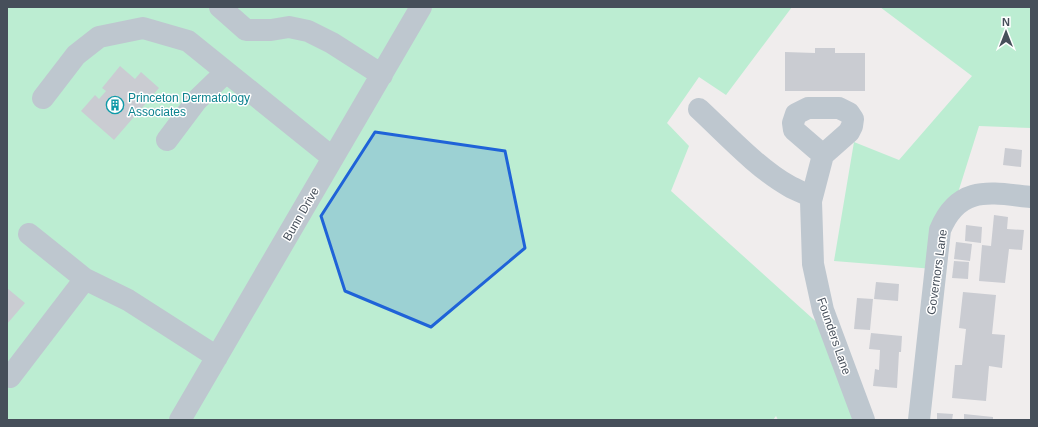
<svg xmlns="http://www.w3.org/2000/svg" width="1038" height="427" font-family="Arial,sans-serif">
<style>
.green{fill:#bcedd2}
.building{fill:#caccd2}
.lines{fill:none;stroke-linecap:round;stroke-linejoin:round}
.minor{stroke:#bec7cf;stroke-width:22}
.marked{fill:#1f63d8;fill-opacity:0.2;stroke:#1f63d8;stroke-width:3;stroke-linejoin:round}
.labels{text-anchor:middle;stroke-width:3;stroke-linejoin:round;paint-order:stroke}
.culture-label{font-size:12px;fill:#0d838f;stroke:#fff;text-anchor:start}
.street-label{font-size:12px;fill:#464f5a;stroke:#fff}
</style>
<rect width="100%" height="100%" fill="#f0eded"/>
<!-- green -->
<path class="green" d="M7 7H792L726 95 699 77 667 123 689 146 671 191 832 336 863 420H778L776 416 773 420H7Z
M880 7H1031V128L979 126 934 269 834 261 854 142 899 160 972 76Z"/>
<!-- building -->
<path class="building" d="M815 48H835V53H865V91H785V52L815 53Z
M120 66 135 79 141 72 159 88 114 140 81 111 95 95 99 99 106 91 102 88Z
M1005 148 1022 150 1021 167 1003 165Z
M994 215 1008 217 1007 229 1024 230 1022 250 1009 249 1005 283 979 281 982 245 991 246Z
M966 225 982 227 981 243 965 241Z
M956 242 972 244 970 261 954 259Z
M954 261 969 262 968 279 952 278Z
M876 282 899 284 898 301 874 299Z
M7 288 25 303 7 324Z
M963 292 996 295 992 334 1005 335 1002 368 989 366 986 401 952 398 955 365H962L966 329 959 328Z
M857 298 873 299 870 330 854 329Z
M871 333 902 336 901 352H899L897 388 873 386 875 369 879 370 880 350 869 349Z
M937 413 953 414 952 420H937Z
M964 414 993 417V420H964Z"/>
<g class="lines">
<!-- minor -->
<path class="minor" d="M220 7 246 30H271L289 27 308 31 332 43 382 75
M43 98 76 55 99 37 143 28 188 41 333 158
M699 109C725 133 758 169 789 186 796 190 804 193 812 197
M167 140 197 100 226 72
M823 155 794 130 793 123 796 114 808 108H839L849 113 853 119 852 126 849 132 823 155 811 201 813 264 823 310 864 420
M29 234 85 279 128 300 217 357
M10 377 85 279
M180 420 421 7
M919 420 940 230C959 184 991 193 1031 197"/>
</g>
<!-- marked area -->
<path class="marked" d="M375 132 505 151 525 248 431 327 345 291 321 216Z"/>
<!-- icons -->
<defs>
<symbol id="building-ring" viewBox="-11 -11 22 22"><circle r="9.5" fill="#fff" stroke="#0f9aa8" stroke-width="1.5"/><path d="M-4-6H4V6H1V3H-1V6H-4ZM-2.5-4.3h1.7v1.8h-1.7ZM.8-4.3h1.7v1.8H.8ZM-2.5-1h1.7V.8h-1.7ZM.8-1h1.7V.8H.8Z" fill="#0f9aa8"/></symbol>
</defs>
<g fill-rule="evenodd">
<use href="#building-ring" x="105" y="95" width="20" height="20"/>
</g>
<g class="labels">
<!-- culture labels -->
<g class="culture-label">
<text x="128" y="102">Princeton Dermatology<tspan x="128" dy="14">Associates</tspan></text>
</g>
<!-- street labels -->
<g class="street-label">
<text transform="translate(301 214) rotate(-60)" y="4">Bunn Drive</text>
<text transform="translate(937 272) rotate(-82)" y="4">Governors Lane</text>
<text transform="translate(834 336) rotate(71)" y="4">Founders Lane</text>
</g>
</g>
<!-- border -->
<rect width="1038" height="427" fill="none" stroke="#464f5a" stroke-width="16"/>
<!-- north arrow -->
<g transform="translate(1006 32)" stroke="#ffffff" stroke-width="3" paint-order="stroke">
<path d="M0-3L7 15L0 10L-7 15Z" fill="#464f5a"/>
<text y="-6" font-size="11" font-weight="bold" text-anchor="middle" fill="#464f5a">N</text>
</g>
</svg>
